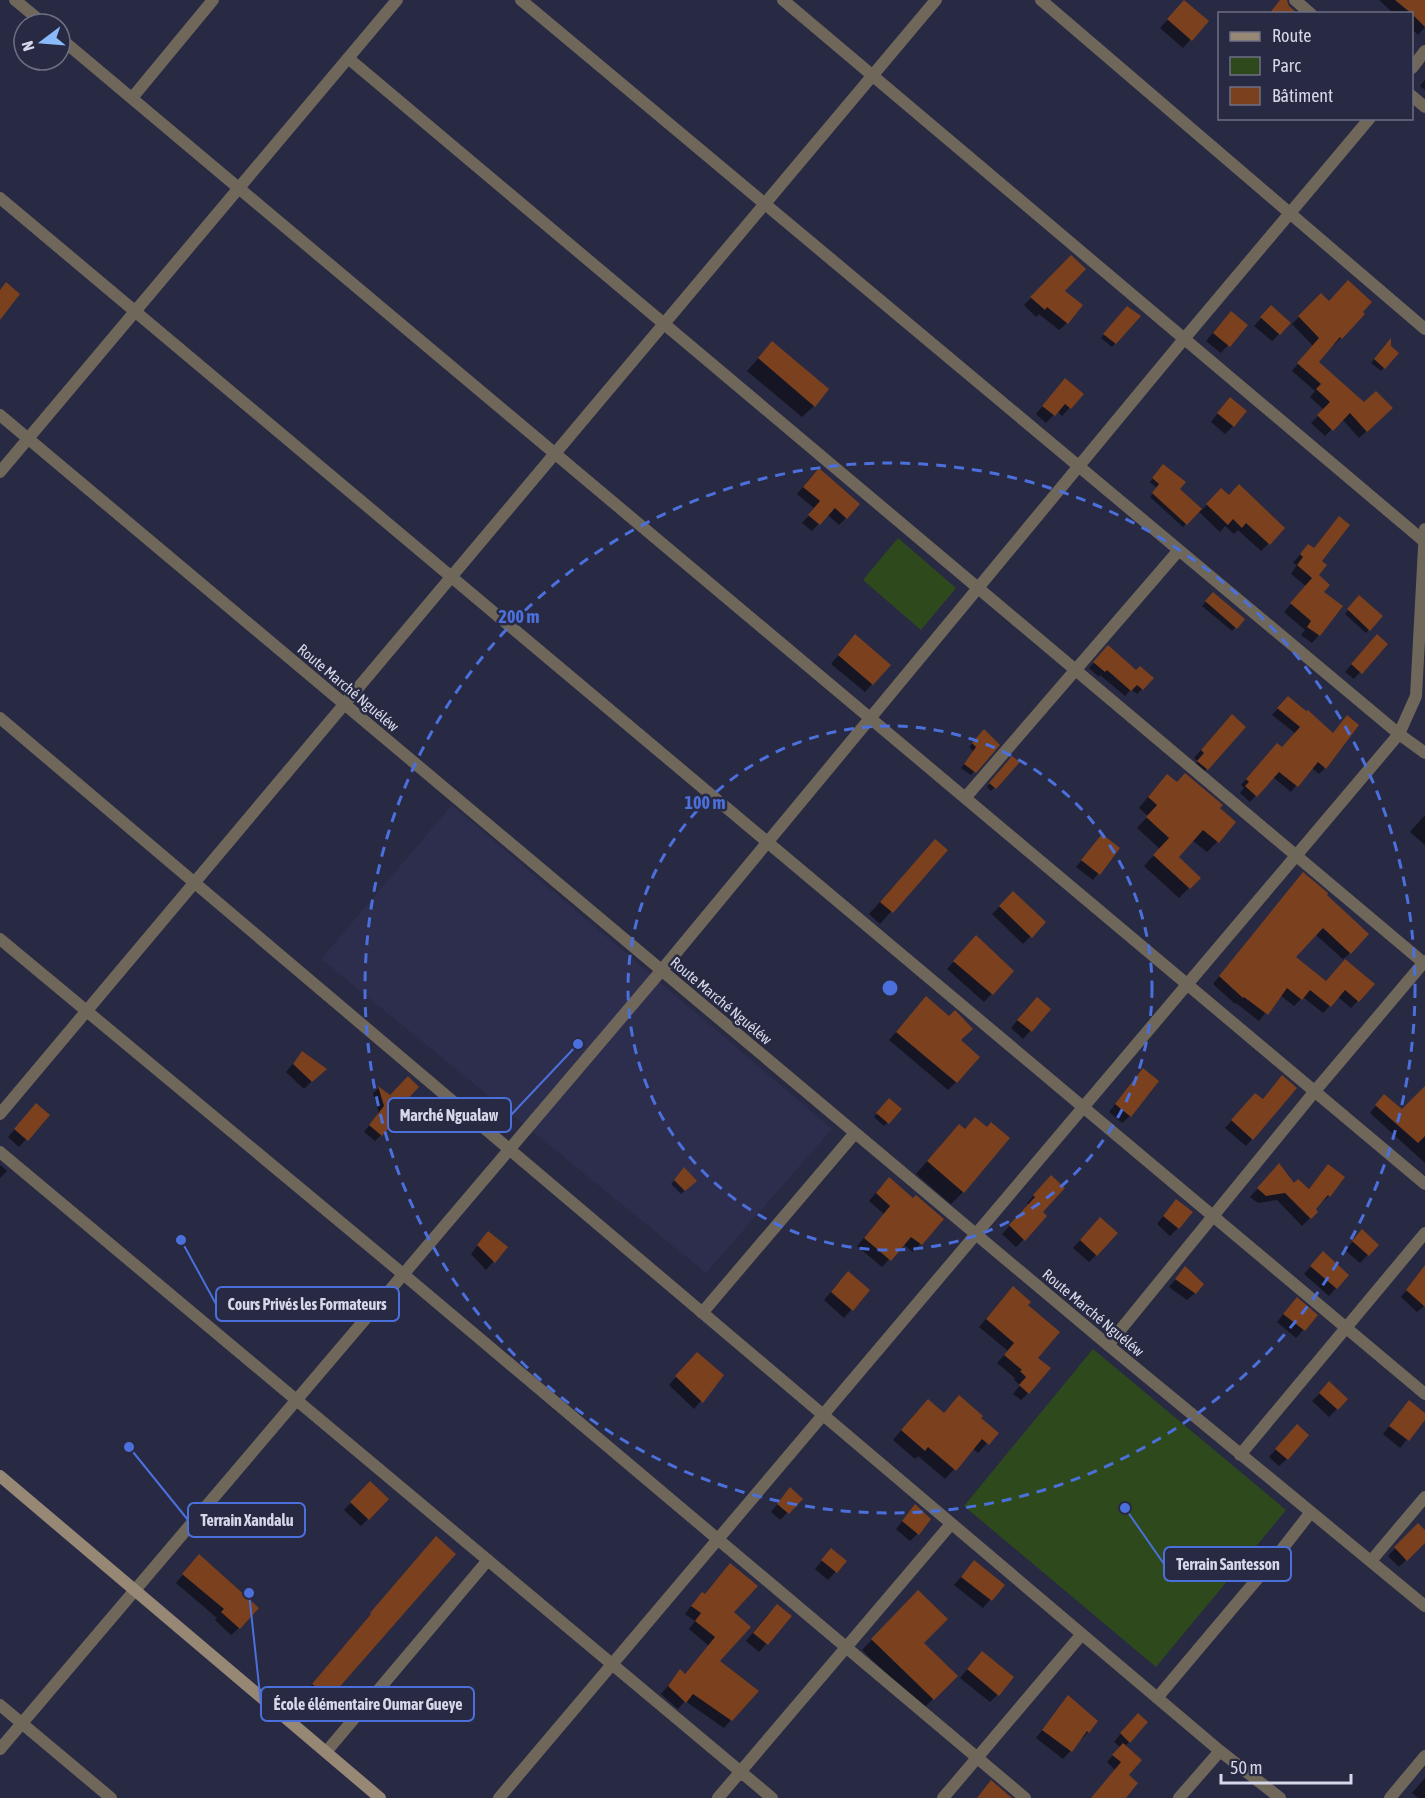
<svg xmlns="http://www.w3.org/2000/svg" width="1425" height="1798" font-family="'Asap Condensed',sans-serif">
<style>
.built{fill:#2d2e4e}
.green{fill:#2e4a1d}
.shadow{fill:#0007;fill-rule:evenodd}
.building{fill:#7b401e}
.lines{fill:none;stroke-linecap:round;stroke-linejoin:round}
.minor{stroke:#70675b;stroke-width:12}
.secondary{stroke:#968875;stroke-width:12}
.ring{fill:none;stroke:#4b70dc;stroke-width:3;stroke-dasharray:10 8}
.labels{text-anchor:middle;stroke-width:5;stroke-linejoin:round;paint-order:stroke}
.street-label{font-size:15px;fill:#d6d8e9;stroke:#282942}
.centre{fill:#4b70dc;stroke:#282942;stroke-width:3}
.ring-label{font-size:18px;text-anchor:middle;font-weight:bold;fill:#4b70dc;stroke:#282942;stroke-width:5;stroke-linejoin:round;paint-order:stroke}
.leader{fill:none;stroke:#4b70dc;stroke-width:2}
.callout-dot{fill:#4b70dc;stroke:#282942;stroke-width:2}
.callout{fill:#282942;stroke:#4b70dc;stroke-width:2}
.callout-label{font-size:16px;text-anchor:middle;font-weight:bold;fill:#d6d8e9}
</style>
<rect width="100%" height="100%" fill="#282942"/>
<!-- built -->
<path class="built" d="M452 805 832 1129 706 1273 321 959Z"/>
<!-- green -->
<path class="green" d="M898 538 956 588 921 630 863 580Z
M1093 1349 1286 1510 1156 1667 964 1506Z"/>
<!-- shadow -->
<path class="shadow" d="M1379 0H1425V27L1418 35 1412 29V14H1394Z
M1177 9 1207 21 1183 48 1160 28Z
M1425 80V90L1420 86Z
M1071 257 1063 291 1067 323 1059 330 1039 314 1036 317 1024 305Z
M1321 295 1329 303 1363 315 1334 345 1333 343 1316 362 1364 404 1384 415 1359 438 1342 419 1325 436 1311 423 1324 410 1310 397 1315 391 1292 371 1313 346 1292 324Z
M1124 311 1139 317 1112 347 1101 338Z
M1264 315 1279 334 1272 341 1254 326Z
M1223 321 1245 325 1221 353 1206 341Z
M772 343 814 406 802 417 747 371Z
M1387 345 1397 353 1381 371 1371 363Z
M1058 388 1082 394 1062 416 1057 411 1046 423 1036 414Z
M1223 407 1233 426 1225 434 1211 422Z
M1159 469 1202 510 1221 490 1228 497 1283 529 1261 551 1238 530 1234 534 1225 526 1220 532 1198 511 1183 527 1150 497 1157 488 1150 482Z
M812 476 846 518 839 525 827 514 812 531 802 523 815 509 797 494Z
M1332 526 1317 575 1322 592 1319 635 1312 643 1301 635 1305 630 1284 612 1306 586 1291 574 1297 565 1293 563 1301 553 1313 549Z
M1213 594 1243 619 1232 631 1202 606Z
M1356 600 1381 616 1366 633 1345 614Z
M1370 643 1360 672 1354 679 1345 672Z
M848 644 872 684 865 692 831 664Z
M1103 652 1136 671 1152 678 1137 694 1131 689 1125 696 1100 675 1099 677 1089 668Z
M1288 698 1325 768 1319 774 1311 767 1291 792 1273 777 1250 802 1240 793 1244 788 1241 785 1271 751 1281 749 1295 733 1272 715Z
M1224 724 1244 727 1199 777 1190 769 1198 761 1194 758Z
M984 731 998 745 971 775 961 768 974 752 969 747Z
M1009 761 1018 763 991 791 987 787Z
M1177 784 1218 808 1217 842 1207 852 1192 840 1177 857 1199 878 1179 898 1144 866 1160 849 1137 828 1148 816 1139 808 1157 786Z
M1425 815V845L1410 832Z
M1097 842 1118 849 1093 880 1076 867Z
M946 850 880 924 869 914 924 853Z
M1303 874 1350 953 1343 959 1372 984 1351 1008 1338 997 1323 1013 1303 997 1294 1006 1280 995 1259 1021 1236 1003 1235 1004 1213 984ZM1315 934 1345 961 1326 983 1294 957Z
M1013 893 1044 922 1023 944 992 914Z
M969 945 1012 971 984 1002 947 969Z
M919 1006 949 1018 959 1040 956 1082 948 1090 889 1040Z
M1029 1006 1049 1010 1023 1039 1011 1028Z
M302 1053 324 1069 304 1089 286 1072Z
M1136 1078 1130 1116 1122 1123 1109 1112Z
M1425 1087V1163L1370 1113 1378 1103 1402 1111Z
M379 1088 400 1105 381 1135 375 1141 364 1132 379 1113 373 1093Z
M1249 1101 1252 1139 1246 1146 1225 1128Z
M886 1103 899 1109 884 1126 874 1117Z
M29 1113 48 1115 19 1147 8 1137Z
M947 1138 963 1192 951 1204 916 1174Z
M0 1165 7 1171 0 1178Z
M1328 1166 1343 1177 1329 1196 1314 1209 1316 1212 1302 1226 1277 1200 1258 1203 1250 1197 1272 1173 1308 1190Z
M684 1170 694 1181 681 1194 671 1184Z
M1044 1185 1041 1213 1024 1239 1016 1247 1002 1234 1029 1205 1027 1203Z
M881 1187 913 1200 942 1219 913 1252 903 1244 882 1267 857 1246 884 1214 869 1201Z
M1169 1209 1178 1228 1170 1236 1157 1224Z
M1093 1226 1096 1255 1089 1262 1073 1248Z
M1355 1239 1377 1245 1360 1263 1345 1250Z
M481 1241 506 1247 486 1270 471 1254Z
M1315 1261 1336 1288 1329 1296 1304 1274Z
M1185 1268 1195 1293 1187 1300 1169 1287Z
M1418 1276 1425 1281V1305L1417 1312 1401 1297Z
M840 1281 868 1290 844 1318 824 1300Z
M1005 1296 1026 1305 1036 1358 1028 1393 1021 1400 1013 1394 1020 1385 1014 1380 1015 1378 997 1363 1008 1351 979 1327Z
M1289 1307 1316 1315 1296 1338 1277 1322Z
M697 1354 722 1376 694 1409 669 1385Z
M1322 1391 1346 1399 1329 1417 1312 1401Z
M1409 1402 1425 1415V1417L1400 1448 1383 1434Z
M918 1410 979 1418 996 1433 978 1453 973 1448 945 1479 918 1456 915 1459 893 1440Z
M1290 1433 1287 1459 1279 1466 1269 1457Z
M370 1483 387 1500 361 1526 344 1510Z
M783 1497 801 1499 780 1520 771 1512Z
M908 1514 917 1534 910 1541 896 1529Z
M1418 1525 1425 1532V1541L1399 1567 1388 1556Z
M427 1548 328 1698 319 1707 304 1694Z
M824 1558 845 1561 828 1580 815 1569Z
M974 1562 1003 1585 983 1608 954 1585Z
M192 1564 239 1628 231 1635 215 1620 217 1618 176 1583Z
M918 1592 922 1643 955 1676 923 1709 862 1650Z
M705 1595 732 1612 718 1661 756 1691 724 1728 685 1701 678 1709 661 1694 680 1672 684 1675 709 1646 689 1629 695 1621 685 1614 695 1601Z
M769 1613 790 1616 759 1652 746 1641Z
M974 1661 997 1695 990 1702 960 1678Z
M1068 1697 1088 1732 1063 1759 1036 1738Z
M1130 1722 1129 1742 1125 1746 1127 1776 1124 1798H1092L1115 1770 1107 1762 1120 1747 1114 1742Z
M1425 1778V1798H1418L1412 1793Z"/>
<!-- building -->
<path class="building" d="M1184 0 1209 21 1192 41 1167 19Z
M1280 0H1287L1289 6 1298 14H1269Z
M1395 0H1425V27L1412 14Z
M1071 255 1086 269 1065 291 1083 305 1068 324 1047 307 1045 310 1030 297Z
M1348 280 1372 302 1363 312 1365 314 1342 339 1340 337 1319 362 1364 402 1376 391 1393 408 1367 432 1350 413 1333 431 1317 415 1330 402 1316 389 1321 384 1297 363 1319 338 1298 316 1321 293 1329 301Z
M6 282 20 294 0 320V290Z
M1271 305 1291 323 1280 335 1260 317Z
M1127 306 1141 316 1116 344 1103 334Z
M1231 311 1248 325 1230 347 1213 333Z
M1391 338V346L1399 353 1385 369 1374 359Z
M772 341 829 389 815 407 758 358Z
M1065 378 1084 394 1071 409 1065 404 1055 416 1042 406Z
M1230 397 1247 411 1234 427 1217 413Z
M1163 464 1186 482 1180 489 1202 509 1187 525 1152 493 1159 484 1152 478Z
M819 468 860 504 847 519 835 508 820 525 808 515 820 501 803 487Z
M1239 484 1285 528 1270 545 1246 523 1242 528 1233 519 1228 525 1206 504 1221 488 1229 495Z
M1339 516 1350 525 1322 561 1327 565 1319 575 1330 585 1324 592 1343 606 1320 636 1307 627 1311 621 1290 603 1312 578 1297 565 1303 557 1300 554 1308 544 1314 548Z
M1213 592 1245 619 1237 629 1205 601Z
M1359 595 1383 616 1370 631 1347 609Z
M855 634 891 665 873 685 838 655Z
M1377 634 1388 644 1362 674 1351 664Z
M1108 645 1136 670 1140 666 1154 678 1143 690 1137 685 1131 691 1107 670 1105 672 1093 662Z
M1288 696 1306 711 1308 710 1333 733 1347 715 1359 725 1326 769 1318 762 1298 787 1279 772 1257 797 1245 786 1249 782 1246 779 1277 743 1282 747 1300 727 1277 708Z
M1232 714 1246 727 1208 770 1197 761 1204 753 1201 750Z
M984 729 1000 745 976 773 964 764 976 747 972 743Z
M1012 756 1020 762 996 789 989 783Z
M1185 773 1223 805 1220 808 1236 822 1219 843 1203 830 1179 857 1201 878 1190 889 1153 855 1169 838 1146 817 1157 805 1148 797 1167 774 1177 782Z
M1102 834 1120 848 1100 875 1081 860Z
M935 839 948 850 893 913 880 902Z
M1303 872 1328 893 1327 895 1369 934 1351 954 1323 928 1296 957 1326 981 1345 959 1375 984 1359 1002 1345 990 1331 1007 1310 990 1302 1000 1287 988 1268 1015 1244 997 1243 998 1219 976Z
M1013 891 1046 922 1032 938 999 906Z
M976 935 1014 971 993 995 953 961Z
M926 996 949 1016 955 1010 973 1029 961 1040 980 1057 957 1083 896 1032Z
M1037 997 1051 1009 1032 1032 1017 1020Z
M302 1051 327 1069 312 1082 293 1064Z
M1143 1068 1159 1081 1131 1117 1115 1104Z
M1282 1075 1297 1088 1253 1140 1231 1120 1255 1093 1263 1099Z
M408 1076 419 1087 402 1105 405 1108 382 1136 369 1125 384 1106 378 1086 390 1095Z
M1425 1086V1136L1418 1143 1375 1105 1384 1094 1402 1109Z
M889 1098 902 1109 889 1124 876 1113Z
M36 1103 50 1115 28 1141 14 1129Z
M975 1117 987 1127 991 1122 1010 1138 964 1193 927 1161 959 1124 965 1129Z
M1279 1163 1294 1183 1298 1179 1309 1189 1328 1164 1345 1177 1330 1197 1328 1195 1316 1209 1318 1212 1311 1219 1285 1193 1266 1196 1257 1188Z
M684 1167 697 1181 685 1191 674 1180Z
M1051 1175 1065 1188 1043 1212 1047 1216 1025 1241 1009 1225 1035 1197 1033 1195Z
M889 1177 913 1198 916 1195 944 1219 922 1245 911 1237 891 1261 864 1238 890 1206 876 1193Z
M1176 1199 1193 1212 1179 1229 1163 1216Z
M1100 1217 1118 1233 1097 1256 1080 1240Z
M1362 1229 1379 1245 1369 1256 1352 1241Z
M488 1231 508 1247 495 1263 477 1245Z
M1323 1251 1349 1275 1337 1289 1310 1266Z
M1425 1265V1307L1406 1290Z
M1185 1266 1204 1284 1196 1294 1175 1279Z
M848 1271 870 1290 853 1311 831 1292Z
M1013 1286 1031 1302 1028 1305 1060 1332 1038 1358 1051 1368 1029 1394 1019 1385 1026 1377 1020 1371 1022 1370 1004 1355 1014 1343 986 1319Z
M1297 1297 1318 1315 1305 1331 1283 1314Z
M697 1352 724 1375 703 1403 675 1376Z
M1329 1381 1348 1399 1338 1410 1319 1393Z
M959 1395 983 1416 981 1418 999 1433 989 1445 982 1439 956 1471 928 1447 925 1451 901 1430 928 1399 944 1413Z
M1409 1400 1425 1413V1420L1409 1441 1389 1426Z
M1297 1424 1309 1435 1288 1460 1275 1449Z
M370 1481 389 1499 369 1520 350 1502Z
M790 1487 803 1499 789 1514 777 1504Z
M915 1504 931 1519 919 1535 902 1521Z
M1418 1523 1425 1530V1543L1407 1561 1394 1547Z
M436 1536 456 1554 329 1699 312 1684 371 1614 370 1613Z
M831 1548 847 1561 837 1573 821 1560Z
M199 1554 259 1608 240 1629 221 1612 224 1609 182 1574Z
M974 1560 1005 1585 992 1601 961 1577Z
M730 1563 758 1586 734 1612 751 1627 720 1661 759 1691 732 1721 693 1694 686 1703 668 1686 680 1669 685 1674 715 1637 695 1621 701 1613 691 1606 702 1592 705 1594Z
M918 1590 948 1619 924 1643 958 1676 934 1700 871 1639Z
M777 1604 792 1616 768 1645 753 1633Z
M982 1651 1014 1677 999 1696 967 1669Z
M1068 1695 1098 1721 1089 1733 1087 1731 1072 1752 1042 1730Z
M1138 1713 1148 1722 1130 1743 1120 1733Z
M1123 1743 1142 1760 1129 1775 1138 1783 1126 1798H1091L1121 1762 1112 1755Z
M991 1780 1012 1798H977Z"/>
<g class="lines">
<!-- minor -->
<path class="minor" d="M15 0 44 24
M521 0 1399 734 1425 753
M783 0 1425 542
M1041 0 1425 329
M1295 0 1311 14
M60 38 1425 1184
M348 58 1425 964
M1412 68 1425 51
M1412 96 1425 107
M132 98 213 0
M0 198 1425 1394
M0 415 1108 1345 1425 1606
M0 472 397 0
M0 718 1220 1751 1280 1798
M965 798 1179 550
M0 939 403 1274 1025 1798
M0 1114 936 0
M0 1152 772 1798
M702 1313 855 1133
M1108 1345 1315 1091 1425 961
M1240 1455 1425 1233
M1371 1561 1425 1497
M1157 1698 1279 1553 1311 1512
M0 1705 111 1798
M0 1749 661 971 1184 339 1370 118
M326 1752 488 1560
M499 1798 1399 734 1416 696 1425 529
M718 1798 951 1524
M943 1798 1082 1634
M1179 1798 1220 1751
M1390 1798 1425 1756"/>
<!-- secondary -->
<path class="secondary" d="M0 1476 380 1798"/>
</g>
<!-- distance rings -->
<g class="ring">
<circle cx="890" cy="988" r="262"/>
<circle cx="890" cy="988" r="525"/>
</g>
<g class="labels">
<!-- street labels -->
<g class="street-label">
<text transform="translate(348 688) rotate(40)" y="5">Route Marché Nguéléw</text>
<text transform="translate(721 1001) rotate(40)" y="5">Route Marché Nguéléw</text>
<text transform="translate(1093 1313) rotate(40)" y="5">Route Marché Nguéléw</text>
</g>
</g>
<circle cx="890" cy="988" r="9" class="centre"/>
<g class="ring-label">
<text x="519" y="623">200 m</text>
<text x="705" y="809">100 m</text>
</g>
<!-- callouts -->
<path class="leader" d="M578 1044L511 1115M181 1240L216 1304M129 1447L188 1520M1125 1508L1164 1564M249 1593L261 1704"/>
<g class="callout-dot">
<circle cx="578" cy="1044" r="6"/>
<circle cx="181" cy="1240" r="6"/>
<circle cx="129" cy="1447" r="6"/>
<circle cx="1125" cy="1508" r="6"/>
<circle cx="249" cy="1593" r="6"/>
</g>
<g class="callout">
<rect x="388" y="1098" width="123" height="34" rx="6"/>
<rect x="216" y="1287" width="183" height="34" rx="6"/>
<rect x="188" y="1503" width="117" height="34" rx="6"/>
<rect x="1164" y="1547" width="127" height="34" rx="6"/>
<rect x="261" y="1687" width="213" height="34" rx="6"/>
</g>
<g class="callout-label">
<text x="449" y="1121">Marché Ngualaw</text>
<text x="307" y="1310">Cours Privés les Formateurs</text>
<text x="247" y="1526">Terrain Xandalu</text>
<text x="1228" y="1570">Terrain Santesson</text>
<text x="368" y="1710">École élémentaire Oumar Gueye</text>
</g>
<!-- legend -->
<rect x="1218" y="12" width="195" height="108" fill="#282942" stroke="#6e6f85" stroke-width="1.5"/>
<rect x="1230" y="32" width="30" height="9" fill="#968875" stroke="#6e6f85" stroke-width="1.5"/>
<text x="1272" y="42" font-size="18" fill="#d6d8e9">Route</text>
<rect x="1230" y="57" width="30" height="18" fill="#2e4a1d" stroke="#6e6f85" stroke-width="1.5"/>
<text x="1272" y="72" font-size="18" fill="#d6d8e9">Parc</text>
<rect x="1230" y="87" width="30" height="18" fill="#7b401e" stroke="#6e6f85" stroke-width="1.5"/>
<text x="1272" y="102" font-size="18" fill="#d6d8e9">Bâtiment</text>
<!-- north arrow -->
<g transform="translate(42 42) rotate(254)"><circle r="28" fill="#282942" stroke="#6e6f85" stroke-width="1.5"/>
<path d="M0-4.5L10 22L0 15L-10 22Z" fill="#8abafc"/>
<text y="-9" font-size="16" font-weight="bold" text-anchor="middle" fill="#d6d8e9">N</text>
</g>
<!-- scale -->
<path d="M1221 1774v9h130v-9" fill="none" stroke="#d6d8e9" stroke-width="3"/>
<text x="1230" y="1774" font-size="18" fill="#d6d8e9" stroke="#282942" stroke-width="4.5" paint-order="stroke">50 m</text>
</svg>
